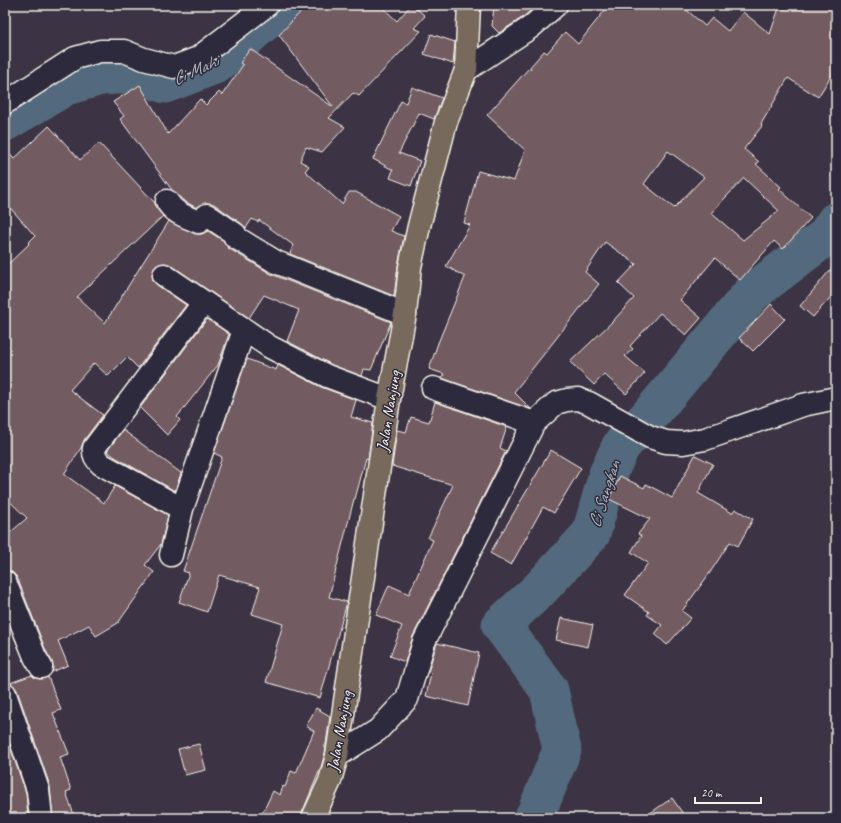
<svg xmlns="http://www.w3.org/2000/svg" width="841" height="823" font-family="Caveat,sans-serif">
<style>
.lines{fill:none;stroke-linecap:round;stroke-linejoin:round}
.river{stroke:#52697d;stroke-width:39}
.building{fill:#725b62;stroke:#f4f1e8;fill-rule:evenodd}
.minor-casing{stroke:#f4f1e8;stroke-width:25}
.tertiary-casing{stroke:#f4f1e8;stroke-width:25}
.primary-casing{stroke:#f4f1e8;stroke-width:25}
.minor{stroke:#2f2a3d;stroke-width:22}
.tertiary{stroke:#2f2a3d;stroke-width:22}
.primary{stroke:#77695c;stroke-width:22}
.labels{text-anchor:middle;stroke-width:3;stroke-linejoin:round;paint-order:stroke}
.street-label{font-size:17px;fill:#f4f1e8;stroke:#2f2a3d}
.water-label{font-size:18px;font-style:italic;fill:#abb4b8;stroke:#2f2a3d}
</style>
<rect width="100%" height="100%" fill="#3c3444"/>
<filter id="ink" filterUnits="userSpaceOnUse"><feTurbulence type="fractalNoise" baseFrequency=".025" numOctaves="2"/><feDisplacementMap in="SourceGraphic" scale="8" xChannelSelector="R" yChannelSelector="G"/><feConvolveMatrix kernelMatrix="1 2 1 2 8 2 1 2 1" color-interpolation-filters="sRGB"/></filter>
<g filter="url(#ink)">
<g class="lines">
<!-- river -->
<path class="river" d="M5 122 66 86 101 76 137 74 165 84 217 64 283 5
M533 818 535 816 562 750 549 690 501 625 539 590 591 534 608 474 621 446 649 416 752 293 825 237 836 221"/>
</g>
<!-- building -->
<path class="building" d="M307 5H380L397 21 411 5H413L425 16 414 28 421 31 359 96 353 93 329 118 345 127 322 152 306 147 300 161 309 166 305 171 342 204 349 192H356L399 216 391 231 404 236 398 266 394 296 290 254 293 245 259 220 258 222 252 219 246 228 242 224 214 204 209 203H204L197 208 184 201 172 190 120 119 124 116 113 102 140 85 168 134 200 99 206 105 219 92 222 95 243 65 240 63 250 49 333 107 279 35Z
M494 5H537L523 17 499 33 492 26Z
M609 5H681L705 26 712 18 728 31 743 12 770 34 780 5H836V68L818 97 788 78 761 124 762 126 744 149 759 162 756 164 781 187 779 189 811 218 783 249 774 241 740 280 715 258 680 300 701 318 686 335 660 313 630 346 633 349 625 356 645 373 626 394 604 374 594 385 570 362 613 321 634 298 618 283 636 264 605 242 585 272 599 284 514 392 531 409 442 378 444 374 429 369 438 343 465 277 446 266 470 225 464 223 478 171 514 181 525 150 487 115 529 68 531 69 530 67 544 51 547 53 565 32 578 44ZM668 151 704 177 674 208 644 184ZM744 178 779 211 743 240 711 213Z
M431 34 455 42 453 64 424 54Z
M412 87 442 98 434 119 419 113 399 153 420 161 411 186 390 178 393 170 373 159 401 101 406 103Z
M49 126 80 160 99 143 155 203 156 208 163 216 77 297 105 323 169 221 195 234H201L208 231 224 241 228 248 271 274 391 322 371 370 364 369 362 376 332 365 287 341 299 310 264 295 249 318 171 265 165 263 159 264 154 268 152 274 153 281 157 285 186 305 138 368 127 357 108 376 94 363 70 390 103 415 84 440 81 448 64 474 104 503 115 486 168 515 161 544 145 565 154 572 118 623 96 636 89 625 58 641 68 665 52 672 53 666 52 661 46 651 17 577 12 572 5 570V537L27 518 5 497V267L29 244 28 243 35 236 5 202V149L14 159Z
M836 263V291L813 317 800 306Z
M771 304 785 319 753 351 739 338Z
M207 319 229 334 218 365 177 417 180 420 167 435 140 408Z
M247 359 276 370 278 365 321 387 356 400 351 417 373 423 368 459 366 458 355 499H354L329 597 347 602 320 698 266 682 283 624 252 614 260 587 219 575 207 612 179 602 189 573 183 571 222 457 214 453Z
M435 402 507 427 500 448 506 451 413 636 405 662 390 656 402 626 376 615 389 585 409 594 433 540 428 538 453 485 392 466 397 430 406 432 411 417 429 422Z
M123 430 181 473 175 491 115 457 107 451Z
M551 450 581 468 554 513 543 507 511 565 490 553Z
M695 455 713 464 698 493 732 513 735 509 753 519 738 546 730 542 709 574 682 611 691 618 667 645 655 634 662 625 647 615 649 612 625 595 648 563 631 552 641 536 638 534 650 519 609 499 620 476 644 488 646 484 672 498Z
M561 618 593 625 588 647 556 640Z
M437 643 479 653 468 706 426 696 431 673 428 672Z
M32 675 35 678 41 679 48 677 61 710 53 713 69 754 60 757 71 790 66 792 75 818H53L50 786 17 690 13 685 10 683Z
M316 708 330 716 326 744 324 747H326L325 753 321 767 302 813 301 818H260L273 791 280 795 283 786 285 787 291 771 296 773 314 731 306 726Z
M5 732 26 793 28 818H5Z
M199 744 206 770 185 775 178 749Z
M672 798 686 818H643Z"/>
<g class="lines">
<defs>
<path id="minor" d="M5 103 75 58 100 51H124L144 59 174 67 198 58 267 5
M167 201C173 213 187 217 199 222L207 215 235 234V237L276 262 405 314
M164 275 270 347 327 376 389 399
M433 388 534 423
M182 509 101 464C96 459 93 455 94 448L204 302
M171 555 182 509 244 330
M5 582 35 657 41 667
M5 694 38 790 41 818"/>
<path id="tertiary" d="M466 70 531 27 556 5
M337 756 378 730 407 699 424 642 534 423 556 403 567 400 578 399 589 403 650 437 666 442 683 443 705 439 803 405 836 398"/>
<path id="primary" d="M313 818 330 781 337 756 389 399 405 314 410 267 419 226 446 122 466 70 469 5"/>
</defs>
<!-- minor casing -->
<use href="#minor" class="minor-casing"/>
<!-- tertiary casing -->
<use href="#tertiary" class="tertiary-casing"/>
<!-- primary casing -->
<use href="#primary" class="primary-casing"/>
<!-- minor -->
<use href="#minor" class="minor"/>
<!-- tertiary -->
<use href="#tertiary" class="tertiary"/>
<!-- primary -->
<use href="#primary" class="primary"/>
</g>
</g>
<g class="labels">
<!-- street labels -->
<g class="street-label">
<text transform="translate(388 411) rotate(-81)" y="6">Jalan Nanjung</text>
<text transform="translate(339 731) rotate(-80)" y="6">Jalan Nanjung</text>
</g>
<!-- water labels -->
<g class="water-label">
<text transform="translate(195 70) rotate(-24)" y="6">Ci Mahi</text>
<text transform="translate(604 494) rotate(-72)" y="6">Ci Sangkan</text>
</g>
</g>
<!-- margin -->
<rect width="841" height="823" fill="none" stroke="#2f2a3d" stroke-width="20"/>
<rect x="10" y="10" width="821" height="803" fill="none" stroke="#f4f1e8" stroke-width="1.5" filter="url(#ink)"/>
<!-- scale -->
<path d="M695 797v6h66v-6" fill="none" stroke="#f4f1e8" stroke-width="2"/>
<text x="701" y="797" font-size="12" fill="#f4f1e8" stroke="#2f2a3d" stroke-width="3" paint-order="stroke">20 m</text>
</svg>
